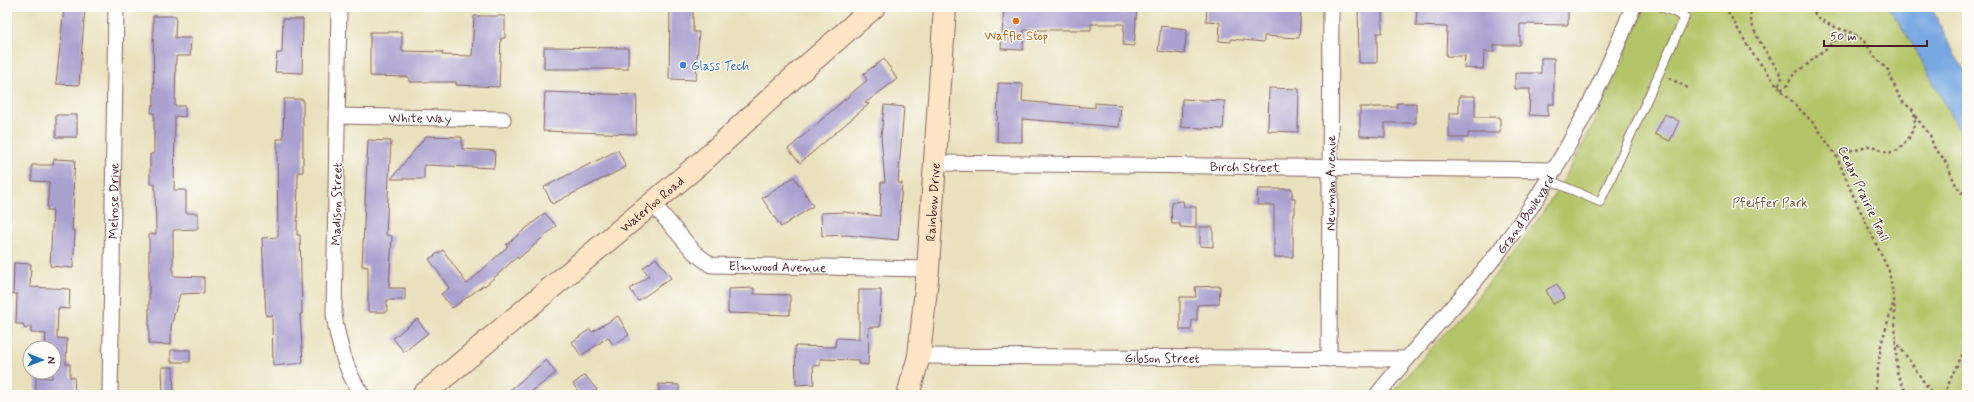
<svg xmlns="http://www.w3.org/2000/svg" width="1974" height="402" font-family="Mynerve,sans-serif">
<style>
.green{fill:#b4c467;stroke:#7f7249}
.water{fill:#77a8e2;stroke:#606486}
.building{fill:#aba1d0}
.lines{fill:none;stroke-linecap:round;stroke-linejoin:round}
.service-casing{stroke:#82635e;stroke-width:10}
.minor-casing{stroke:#82635e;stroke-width:17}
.secondary-casing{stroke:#82635e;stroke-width:24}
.path{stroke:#82635e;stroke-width:2.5;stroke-dasharray:3 3;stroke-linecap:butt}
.service{stroke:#fff;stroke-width:8}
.minor{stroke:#fff;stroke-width:15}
.secondary{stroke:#fde5c5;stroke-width:22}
.food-dot{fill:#e8710a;stroke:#fdfcf7;stroke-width:1.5}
.shop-dot{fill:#3f7fe0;stroke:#fdfcf7;stroke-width:1.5}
.labels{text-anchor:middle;stroke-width:3;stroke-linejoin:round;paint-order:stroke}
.food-label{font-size:13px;fill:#c56008;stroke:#fdfcf7}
.shop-label{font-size:13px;fill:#366cbe;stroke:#fdfcf7;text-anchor:start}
.street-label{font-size:13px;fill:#4a1f2b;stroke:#fdfcf7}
.park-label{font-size:13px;fill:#6a513d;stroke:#fdfcf7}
</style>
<rect width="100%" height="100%" fill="#fdfcf7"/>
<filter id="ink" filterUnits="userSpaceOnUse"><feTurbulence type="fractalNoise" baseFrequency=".025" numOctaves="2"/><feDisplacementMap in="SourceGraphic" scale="8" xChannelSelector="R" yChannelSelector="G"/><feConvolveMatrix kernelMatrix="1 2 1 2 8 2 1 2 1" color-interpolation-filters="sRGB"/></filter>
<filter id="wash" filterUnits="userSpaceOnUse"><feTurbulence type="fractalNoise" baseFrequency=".012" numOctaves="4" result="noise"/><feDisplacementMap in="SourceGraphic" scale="16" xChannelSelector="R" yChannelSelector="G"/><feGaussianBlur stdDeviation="0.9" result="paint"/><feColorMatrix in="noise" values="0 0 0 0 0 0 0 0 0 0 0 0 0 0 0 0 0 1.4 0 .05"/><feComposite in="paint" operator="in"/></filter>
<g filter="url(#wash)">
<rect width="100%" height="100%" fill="#e9e1be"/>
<!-- green -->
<path class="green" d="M1645 7H1888C1919 49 1940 98 1967 143V395H1390C1444 333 1503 272 1549 203 1589 142 1617 74 1645 7Z"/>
<!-- water -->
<path class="water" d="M1888 7H1931L1956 57 1967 74V143C1940 98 1919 49 1888 7Z"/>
<g id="blocks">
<!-- building -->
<path class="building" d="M64 7H85L79 85 56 84Z
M670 7H693V32H699L696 80 669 79Z
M1004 7H1137L1134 46 1123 45 1124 24H1091V30H1024L1023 50 1001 49Z
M1207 7H1301L1299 38 1264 36V42L1231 39V42L1219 41 1220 22 1206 21Z
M1358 7H1382V33H1377V63H1359Z
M1417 7H1535V10H1568V25L1520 24V45H1494V52H1484L1483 69 1464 68 1465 56H1446L1447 27 1416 26Z
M153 16H176L175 38H191L190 56H176L175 106H185V117L175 116 174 190H186V213H198V229L173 230V276L204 277V293L180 294 171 326V345L149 344V234H156L155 184H150V154H154V113H151L152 105H154Z
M474 16H505V38H501L499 87 456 85V82H409V77L370 76V32H402V51L443 52 442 55 472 56Z
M283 19H303L302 73 275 72 277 53H282Z
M1161 26 1187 29 1184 54 1158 51Z
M544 47 628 48V69H544Z
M1541 58H1554V104H1548V116L1529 115 1530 89H1515V73H1541Z
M884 59 897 79 865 103 869 104 800 163 788 149 867 80 863 74Z
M998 83 1023 84 1022 101 1095 108V103L1121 105 1119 127 1022 119V142H997Z
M1269 88 1299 89 1298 132 1268 131Z
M545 92 637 95 636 134 543 131Z
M1459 96H1475V117H1500V133H1468V138H1449V113H1459Z
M284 99H303V172H298L297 235H300L302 314H300L303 363 273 366 272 315 266 316 262 238 278 237 277 139H283Z
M1182 99 1225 101 1223 129 1181 127Z
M1397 103H1416V123H1385V137L1360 136V107H1397Z
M884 105 904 107 898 183H902L898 240 847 235 822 236 821 213 844 212 880 216 881 182H885L881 136Z
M1665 114 1679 121 1670 141 1655 134Z
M56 115H77V137H56Z
M426 136 462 137V149L495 151 494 168 424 165V179H391Z
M368 140 391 141 386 235 392 236 389 288H405V300H387V312H368V267L362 266Z
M618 150 626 167 552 204 544 187Z
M54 159 75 160 73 193H74L72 230 75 231 73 268 50 266 53 210H47L49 182 32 181V165H53Z
M794 177 813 206 781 227 762 198Z
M1258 189H1292V198H1295V214H1293V257H1274V205H1257Z
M1183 201 1184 207H1196V228L1180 227V224H1172L1171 209 1173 202Z
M545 213 556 226 518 259 517 257 485 286 484 285 452 308 441 294 449 288 429 259 443 250 467 284 508 246 506 245Z
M1200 227H1213V247L1200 246Z
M656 258 671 278 638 301 630 289 649 276 643 268Z
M14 263 31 264 30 287 70 289 69 309 58 308 57 338 67 339 66 364H70V377H74L75 394 53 395V391H36V377L52 378 54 348H45L46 334 31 333V326L25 329 23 324H16L17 294H13Z
M1557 284 1565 298 1553 304 1546 290Z
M1220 286 1219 304 1197 305V320H1192L1191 330H1180V297H1196L1195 287Z
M754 288V294L790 295V315L728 313V289Z
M859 290H881L880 327H869L868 365 859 364V360L820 359V366L813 365 814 384 796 385 795 346 835 347 836 338 859 339Z
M618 316 629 335 613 345 608 337 581 356 572 342 590 329 592 332Z
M417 319 428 333 404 352 393 338Z
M171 350H190V362H171Z
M546 360 556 373 527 395H504Z
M162 367H173L174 395H163Z
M585 375 597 390 590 395H581L573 384Z
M659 384 679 385V395H659Z"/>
</g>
</g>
<g filter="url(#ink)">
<use href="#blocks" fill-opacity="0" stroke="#82635e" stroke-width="1"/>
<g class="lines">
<defs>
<path id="service" d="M1549 180 1600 202 1685 17 1662 7"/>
<g id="minor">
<path d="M339 7 334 314C338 343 345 371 362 395"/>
<path id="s1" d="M338 116 503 119"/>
<path id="s2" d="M935 163 1555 170"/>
<path id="s3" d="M653 204 695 253 711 265 928 269"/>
<path id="s4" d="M919 356 1405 359"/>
<path id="s5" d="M1329 359 1331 7"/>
<path id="s6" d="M110 395 116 7"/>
<path id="s7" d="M1377 395C1416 345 1462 300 1500 250 1557 176 1599 93 1633 7"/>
</g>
<g id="secondary">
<path id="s8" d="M423 395 704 160 784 86 874 7"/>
<path id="s9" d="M908 395 919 356 928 269 945 7"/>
</g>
</defs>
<!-- service casing -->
<use href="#service" class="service-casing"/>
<!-- minor casing -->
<use href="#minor" class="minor-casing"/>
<!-- secondary casing -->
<use href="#secondary" class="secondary-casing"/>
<!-- path -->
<path class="path" d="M1725 7 1752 53 1781 90 1816 126 1837 157 1852 193 1889 271 1894 300 1897 372 1907 395
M1750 7C1749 35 1770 54 1782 78L1778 86
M1811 7C1817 22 1836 28 1851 32
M1694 12 1705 7
M1669 78 1690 89
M1781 90 1788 85C1791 76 1795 72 1803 68L1836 40 1851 32 1863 40 1876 58 1888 70 1898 94 1903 102 1914 111 1915 123 1912 131 1908 140 1898 150 1889 153 1872 146H1866L1862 149 1846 151 1837 156
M1915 116 1930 135 1934 147 1944 159 1956 185 1962 193 1967 196
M1895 340 1933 395
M1876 395V383L1881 345 1893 304
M1944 395 1954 371 1967 346"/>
<!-- service -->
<use href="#service" class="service"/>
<!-- minor -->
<use href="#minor" class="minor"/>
<!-- secondary -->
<use href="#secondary" class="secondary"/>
</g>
</g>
<!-- markers -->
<circle class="food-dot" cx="1016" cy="21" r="4"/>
<circle class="shop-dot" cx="683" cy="65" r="4"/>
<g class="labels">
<!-- food labels -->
<g class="food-label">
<text x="1016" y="40">Waffle Stop</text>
</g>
<!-- shop labels -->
<g class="shop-label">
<text x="691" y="70">Glass Tech</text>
</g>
<!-- street labels -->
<g class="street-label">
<text dy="5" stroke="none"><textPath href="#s1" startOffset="82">White Way</textPath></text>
<text dy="5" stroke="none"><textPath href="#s2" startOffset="310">Birch Street</textPath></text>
<text dy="5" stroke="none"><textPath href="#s5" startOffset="176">Newman Avenue</textPath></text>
<text transform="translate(1864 193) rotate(65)" y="5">Cedar Prairie Trail</text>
<text dy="5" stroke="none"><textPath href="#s6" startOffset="194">Melrose Drive</textPath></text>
<text dy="5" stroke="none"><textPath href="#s9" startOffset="195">Rainbow Drive</textPath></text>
<text transform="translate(336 204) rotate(-89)" y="5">Madison Street</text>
<text dy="5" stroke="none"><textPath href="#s8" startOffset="298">Waterloo Road</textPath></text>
<text dy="5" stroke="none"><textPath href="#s7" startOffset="234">Grand Boulevard</textPath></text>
<text dy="5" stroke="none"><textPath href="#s3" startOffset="151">Elmwood Avenue</textPath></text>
<text dy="5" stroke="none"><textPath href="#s4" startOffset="243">Gibson Street</textPath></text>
</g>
<!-- park labels -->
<g class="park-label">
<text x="1770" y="207">Pfeiffer Park</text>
</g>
</g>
<!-- margin -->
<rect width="1974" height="402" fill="none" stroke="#fdfcf7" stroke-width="24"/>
<!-- north arrow -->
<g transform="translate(42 360) rotate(91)"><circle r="19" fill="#fdfcf7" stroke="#b5a4a5"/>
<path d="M0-3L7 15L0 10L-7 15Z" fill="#1f6fb2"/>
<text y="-6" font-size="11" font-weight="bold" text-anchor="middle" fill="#4a1f2b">N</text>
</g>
<!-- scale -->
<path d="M1824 40v6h103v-6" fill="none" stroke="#4a1f2b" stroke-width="2"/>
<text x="1830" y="40" font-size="12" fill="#4a1f2b" stroke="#fdfcf7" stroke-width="3" paint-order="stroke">50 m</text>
</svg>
